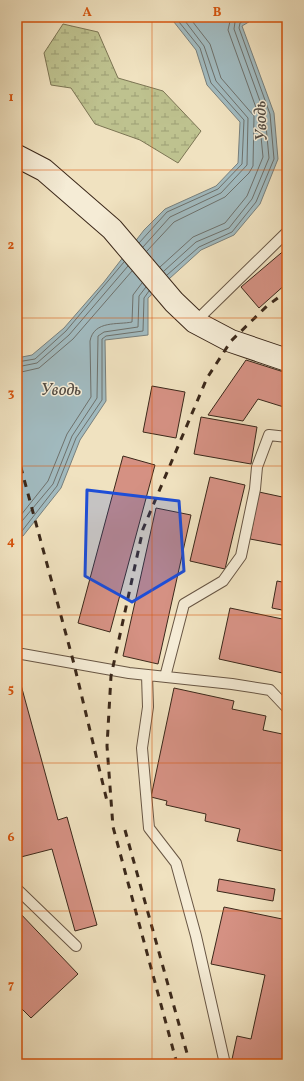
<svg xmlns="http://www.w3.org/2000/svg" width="304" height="1081" font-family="Vollkorn,serif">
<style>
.wetland{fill:url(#wetland-marsh);stroke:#7c7554}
.water{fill:#a1babf;stroke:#78807d}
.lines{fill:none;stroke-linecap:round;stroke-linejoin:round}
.shore{stroke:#6e716c;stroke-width:1}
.building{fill:#d59183;stroke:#3b281a}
.service-casing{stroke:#685644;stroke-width:12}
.secondary-casing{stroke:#3b281a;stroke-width:24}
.service{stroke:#f5ecd6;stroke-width:10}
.secondary{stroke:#f5ecd6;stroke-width:22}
.rail{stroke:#3b281a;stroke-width:3;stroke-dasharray:7 7;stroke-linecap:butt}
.marked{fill:#1d4ed8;fill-opacity:0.2;stroke:#1d4ed8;stroke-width:3;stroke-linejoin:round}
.grid{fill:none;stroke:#d7540d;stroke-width:1;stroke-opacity:0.55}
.labels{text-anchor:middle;stroke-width:3;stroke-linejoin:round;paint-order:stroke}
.water-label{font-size:17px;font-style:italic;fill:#544c43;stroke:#f5ecd6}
.neatline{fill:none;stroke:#d7540d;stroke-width:1.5}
.grid-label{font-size:13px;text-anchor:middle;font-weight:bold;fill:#d7540d}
</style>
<defs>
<pattern id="wetland-marsh" width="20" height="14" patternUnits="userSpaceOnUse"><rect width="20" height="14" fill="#bec28f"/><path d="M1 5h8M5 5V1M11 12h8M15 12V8" fill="none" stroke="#9c9e74"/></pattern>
</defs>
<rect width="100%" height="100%" fill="#f0e2c0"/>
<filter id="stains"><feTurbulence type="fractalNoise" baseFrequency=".005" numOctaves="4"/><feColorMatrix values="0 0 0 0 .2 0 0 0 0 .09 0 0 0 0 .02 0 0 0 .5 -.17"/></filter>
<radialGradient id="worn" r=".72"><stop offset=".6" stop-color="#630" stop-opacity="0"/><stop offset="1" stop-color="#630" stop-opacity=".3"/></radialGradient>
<!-- wetland -->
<path class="wetland" d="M63 24 98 32 118 78 163 91 201 131 178 163 140 140 95 124 71 88 51 85 44 53Z"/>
<!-- water -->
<path class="water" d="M170 17H257L242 26 274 113 278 159 260 204 234 235 201 250 148 298V335L105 340 106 401 80 440 61 488 23 536H17V358L32 355 64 328 104 282 144 230 165 209 216 186 238 163 240 122 207 85 196 50Z"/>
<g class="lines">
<!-- shore -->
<path class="shore" d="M139 243 167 212 218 189 242 164 244 120 211 83 200 48 175 17
M143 247 170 217 221 193 247 165 248 118 216 81 204 46 182 17
M147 251 174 222 225 197 249 173 253 166 254 116 221 78 210 44 189 17
M160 267 193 237 225 223 247 196 263 157 259 116 228 30 231 17
M164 271 196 242 229 228 252 199 269 158 265 115 234 29 235 22 240 17
M167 275 199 247 232 232 256 202 274 159 270 114 239 28 240 23 250 17
M17 362 35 359 66 331 124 262
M17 367 37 363 69 335 128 266
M17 373 39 368 73 339 132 271
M17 520 48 481 67 434 91 397 90 341C94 320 118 325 132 322L133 295 142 283
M17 527 53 484 72 436 97 398 98 336 104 332 138 327 139 296 146 287
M17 532 22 531 57 486 76 438 102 400V339L106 336 143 331 144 298 149 291"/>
</g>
<!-- building -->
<path class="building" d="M287 248V283L259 308 241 287Z
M246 360 287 373V408L258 399 243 421 208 415Z
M152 386 185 392 176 438 143 432Z
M201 417 257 427 251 464 194 454Z
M123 456 155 465 110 632 78 623Z
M210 477 245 485 225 569 190 561Z
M259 492 287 498V546L250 539Z
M156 508 191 515 158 664 123 656Z
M277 581 287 583V611L272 608Z
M230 608 287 620V674L219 659Z
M21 685 58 820 67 817 97 925 75 931 52 849 17 858V686Z
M174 688 234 701 232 709 266 716 263 730 287 735V852L237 841 240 829 205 821 206 814 166 805 167 801 151 797Z
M219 879 275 889 273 901 217 891Z
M224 907 287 920V1064H231L237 1036 251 1039 265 975 211 964Z
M17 910 78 974 31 1018 17 1004Z"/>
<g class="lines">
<defs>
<path id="service" d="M195 322 287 232
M17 655 22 654 129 673 232 684 270 690 287 708
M147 675 148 707 142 748 149 828 176 863 196 936 225 1064
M165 677 184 604 223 581 241 556 255 489 257 467 269 435 287 437
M17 889 76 946"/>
<path id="secondary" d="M17 156 44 170 112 229 174 302 195 322 231 341 287 360"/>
</defs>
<!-- service casing -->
<use href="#service" class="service-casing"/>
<!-- secondary casing -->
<use href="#secondary" class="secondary-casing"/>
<!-- service -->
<use href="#service" class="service"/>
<!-- secondary -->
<use href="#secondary" class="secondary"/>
<!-- rail -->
<path class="rail" d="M17 453 74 664 107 801
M125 830 190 1064
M177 1064 113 827 107 746 111 676 143 529 207 378 231 341 267 306 287 291"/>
</g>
<!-- marked area -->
<path class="marked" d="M87 490 179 501 184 571 132 602 85 576Z"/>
<!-- grid -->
<path class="grid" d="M152 17V1064M17 170H287M17 318H287M17 466H287M17 615H287M17 763H287M17 911H287"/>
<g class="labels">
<!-- water labels -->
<g class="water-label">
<text transform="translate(260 121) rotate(-92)" y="6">Уводь</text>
<text x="61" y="395">Уводь</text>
</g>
</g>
<!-- margin -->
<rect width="304" height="1081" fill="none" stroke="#f0e2c0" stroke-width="44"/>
<rect x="22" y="22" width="260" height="1037" class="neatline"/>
<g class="grid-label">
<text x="87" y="16">A</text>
<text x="217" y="16">B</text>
<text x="11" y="101">1</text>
<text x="11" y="249">2</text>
<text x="11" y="397">3</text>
<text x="11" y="545">4</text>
<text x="11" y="693">5</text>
<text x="11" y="841">6</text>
<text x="11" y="989">7</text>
</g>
<rect width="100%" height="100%" filter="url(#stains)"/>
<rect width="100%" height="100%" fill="url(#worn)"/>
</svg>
